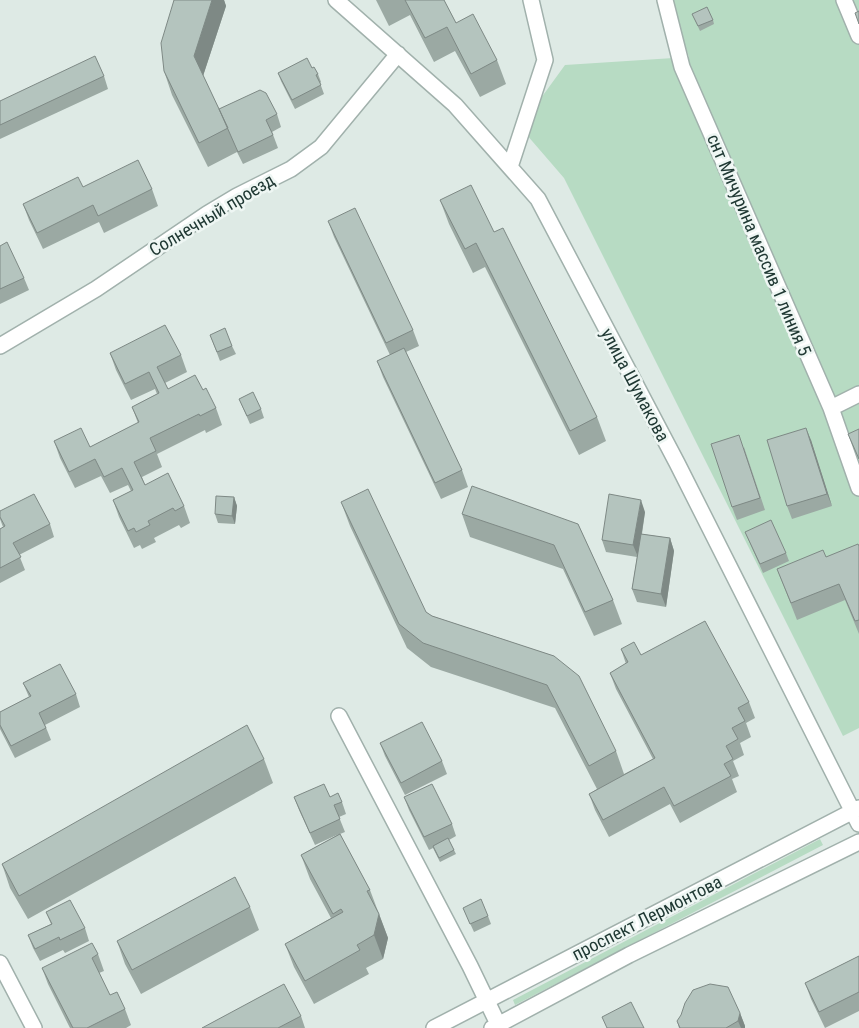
<svg xmlns="http://www.w3.org/2000/svg" width="859" height="1028" font-family="'Roboto Condensed',sans-serif">
<style>
.green{fill:#b7dbc3}
.lines{fill:none;stroke-linecap:round;stroke-linejoin:round}
.minor-casing{stroke:#a1b1ac;stroke-width:18}
.minor{stroke:#fff;stroke-width:15}
.wall{fill:#9ba9a3}
.shaded-wall{fill:#7e8985}
.building{fill:#b4c4be;stroke:#7e8985}
.labels{text-anchor:middle;stroke-width:5;stroke-linejoin:round;paint-order:stroke}
.street-label{font-size:18px;fill:#203934;stroke:#eef6f3}
</style>
<rect width="100%" height="100%" fill="#deeae5"/>
<!-- green -->
<path class="green" d="M670 0H859V728L843 736 564 178 520 127 565 65 689 57Z
M820 839 823 845 515 1005 513 1000Z"/>
<g class="lines">
<defs>
<path id="minor" d="M336 0 455 105 538 199 677 463 859 824
M665 0 682 67 831 408 859 488
M844 0 859 36
M510 167 545 60 531 0
M0 346 96 289 207 214 237 196 291 169 321 147 398 54
M831 408 859 394
M339 716 470 966 498 1024
M0 963 34 1028
M434 1028 859 808
M492 1028 629 955 859 842"/>
</defs>
<!-- minor casing -->
<use href="#minor" class="minor-casing"/>
<!-- minor -->
<use href="#minor" class="minor"/>
</g>
<!-- wall -->
<path class="wall" d="M174 0H224L226 6 203 76 219 109 277 114 281 127 272 132 278 148 243 164 237 152 208 167 172 95 164 71Z
M376 0H444L456 23 497 60 506 84 480 97 455 51 434 62 410 15 389 26Z
M692 14 713 20 714 24 700 31Z
M312 68 318 74 321 82 320 83 324 94 295 109 281 81 278 73Z
M104 76 108 89 0 139V101Z
M83 187 152 189 158 206 104 233 99 222 43 249 29 220 23 204Z
M440 200 494 232 597 417 606 441 579 455 485 267 473 273 449 224Z
M328 221 413 330 419 346 406 352 462 470 468 487 441 499 383 377 377 361 390 355 334 237Z
M0 246 24 278 29 290 0 304Z
M210 335 232 346 236 354 220 361Z
M110 353 181 355 187 372 165 383 168 389 203 390 216 408 222 425 206 433 205 430 157 454 162 467 142 477 145 485 184 506 190 523 181 528 179 525 154 538 156 542 142 549 140 545 134 548 119 517 113 500 131 491 128 485 110 493 101 476 75 488 60 458 54 441 90 447 138 423 132 407 157 394 155 389 131 400 116 370Z
M239 399 261 409 264 418 250 424Z
M811 440 832 506 792 519 787 506Z
M744 447 765 510 737 520 732 507Z
M234 497 237 506 235 524 218 523 215 514Z
M341 502 426 612 432 616 554 656 616 751 624 774 653 759 616 689 610 673 626 664 621 649 641 655 749 702 755 718 746 723 751 737 740 743 744 755 733 761 739 776 732 779 737 792 680 823 670 804 609 837 595 810 589 794 597 789 555 708 431 667 407 648 350 526Z
M0 511 50 524 54 537 19 555 25 570 0 583V529L3 527 0 519Z
M645 512 642 534 670 538 674 551 666 607 637 602 632 589 637 557 606 552 602 540Z
M462 514 578 524 613 600 622 624 594 636 563 569 470 537Z
M745 532 786 553 789 561 763 573Z
M859 546V634L845 600 797 620 777 569 826 557Z
M23 683 76 694 80 707 45 725 51 740 15 758 0 729V712L29 697Z
M380 743 442 761 447 774 405 795 385 756Z
M264 759 273 783 28 919 10 888 2 864Z
M294 797H330L342 802 346 814 339 817 345 832 340 834 370 890 388 938 383 959 366 968 369 974 314 1004 294 967 285 944 331 918 310 879 301 855 339 834 315 845 299 810Z
M404 797 452 824 456 836 449 840 456 854 440 862 433 848 429 850 409 810Z
M250 907 259 930 141 994 125 964 117 941Z
M463 908 488 916 491 924 474 932Z
M46 912 85 928 89 941 65 953 63 950 40 961 33 948 28 935 51 924Z
M98 954 104 971 99 973 110 995 125 1009 131 1025 126 1028H70L48 984 42 968Z
M859 956V1011L825 1028 811 999 805 983Z
M740 1013 745 1026V1028H679L677 1021Z
M301 1016 305 1028H202Z"/>
<!-- shaded-wall -->
<path class="shaded-wall" d="M212 0H224L226 6 202 79 194 56Z
M806 428 811 440 832 506 827 494Z
M234 497 237 506 235 524 232 516Z
M641 500 645 512 638 557 633 545Z
M670 538 674 551 666 607 661 594Z
M379 914 388 938 383 959 374 935Z
M740 1013 745 1026V1028H741L738 1021Z"/>
<!-- building -->
<path class="building" d="M174 0H212L194 56 228 128 199 143 164 71 161 43Z
M405 0H444L456 23 473 14 497 60 471 74 447 27 425 38Z
M707 7 713 20 698 26 692 14Z
M859 11V24L855 13Z
M95 56 104 76 0 125V101Z
M307 58 312 68 314 67 318 74 316 75 321 85 292 100 278 73Z
M260 90 266 93 277 114 266 120 273 135 238 152 219 109Z
M138 160 152 189 98 216 93 205 37 233 23 204 78 177 83 187Z
M471 185 494 232 503 228 597 417 570 431 476 243 465 249 440 200Z
M355 208 413 330 386 343 328 221Z
M7 242 24 278 0 289V246Z
M165 325 181 355 157 367 168 389 195 375 203 390 206 388 216 408 200 416 199 414 150 438 156 451 134 462 145 485 168 473 184 506 175 511 173 508 148 521 150 525 136 532 134 528 128 531 113 500 133 490 122 468 104 477 95 459 69 472 54 441 81 428 90 447 139 422 132 407 159 393 149 372 125 384 110 353Z
M225 328 232 346 217 352 210 335Z
M404 348 462 470 435 483 377 361Z
M253 392 261 409 247 416 239 399Z
M806 428 827 494 787 506 767 440Z
M859 429V459L848 434Z
M739 435 760 498 732 507 711 444Z
M472 486 578 524 613 600 585 612 554 545 462 514Z
M368 489 426 612 432 616 554 656 579 676 616 751 589 766 547 685 423 643 399 624 341 502Z
M34 494 50 524 13 543 21 557 0 568V529L5 526 0 517V511Z
M609 494 641 500 633 545 602 540Z
M216 496 234 497 232 516 215 514Z
M771 520 786 553 760 564 745 532Z
M641 534 670 538 661 594 632 589Z
M858 544 859 546V620L855 621 839 584 791 603 777 569 823 550 826 557Z
M705 621 749 702 738 708 745 721 732 728 738 739 726 746 733 759 724 764 731 776 674 806 664 787 603 820 589 794 655 758 610 673 628 662 621 649 634 642 641 655Z
M60 664 76 694 39 713 46 728 11 746 0 725V712L31 696 23 683Z
M422 722 442 761 401 783 380 743Z
M247 725 264 759 19 896 2 864Z
M324 784 330 797 338 793 342 802 334 805 340 819 310 833 294 797Z
M432 784 452 824 424 837 404 797Z
M340 834 370 890 367 891 379 914 374 935 357 945 360 950 305 981 285 944 343 912 341 909 333 914 301 855Z
M448 838 454 850 439 858 433 846Z
M235 877 250 907 132 970 117 941Z
M481 899 488 916 470 924 463 908Z
M70 900 85 928 60 940 59 937 35 949 28 935 52 924 46 912Z
M92 943 98 954 92 958 110 995 117 992 125 1009 87 1028H73L42 968Z
M859 956V992L819 1012 805 983Z
M284 984 301 1016 278 1028H202Z
M710 984 728 987 740 1013 738 1021 726 1028H680L677 1021 681 1015 685 1003 693 990Z
M631 1002 644 1028H607L602 1017Z"/>
<g class="labels">
<!-- street labels -->
<g class="street-label">
<text transform="translate(212 215) rotate(-31)" y="6">Солнечный проезд</text>
<text transform="translate(759 245) rotate(67)" y="6">снт Мичурина массив 1 линия 5</text>
<text transform="translate(635 385) rotate(62)" y="6">улица Шумакова</text>
<text transform="translate(647 918) rotate(-27)" y="6">проспект Лермонтова</text>
</g>
</g>
</svg>
